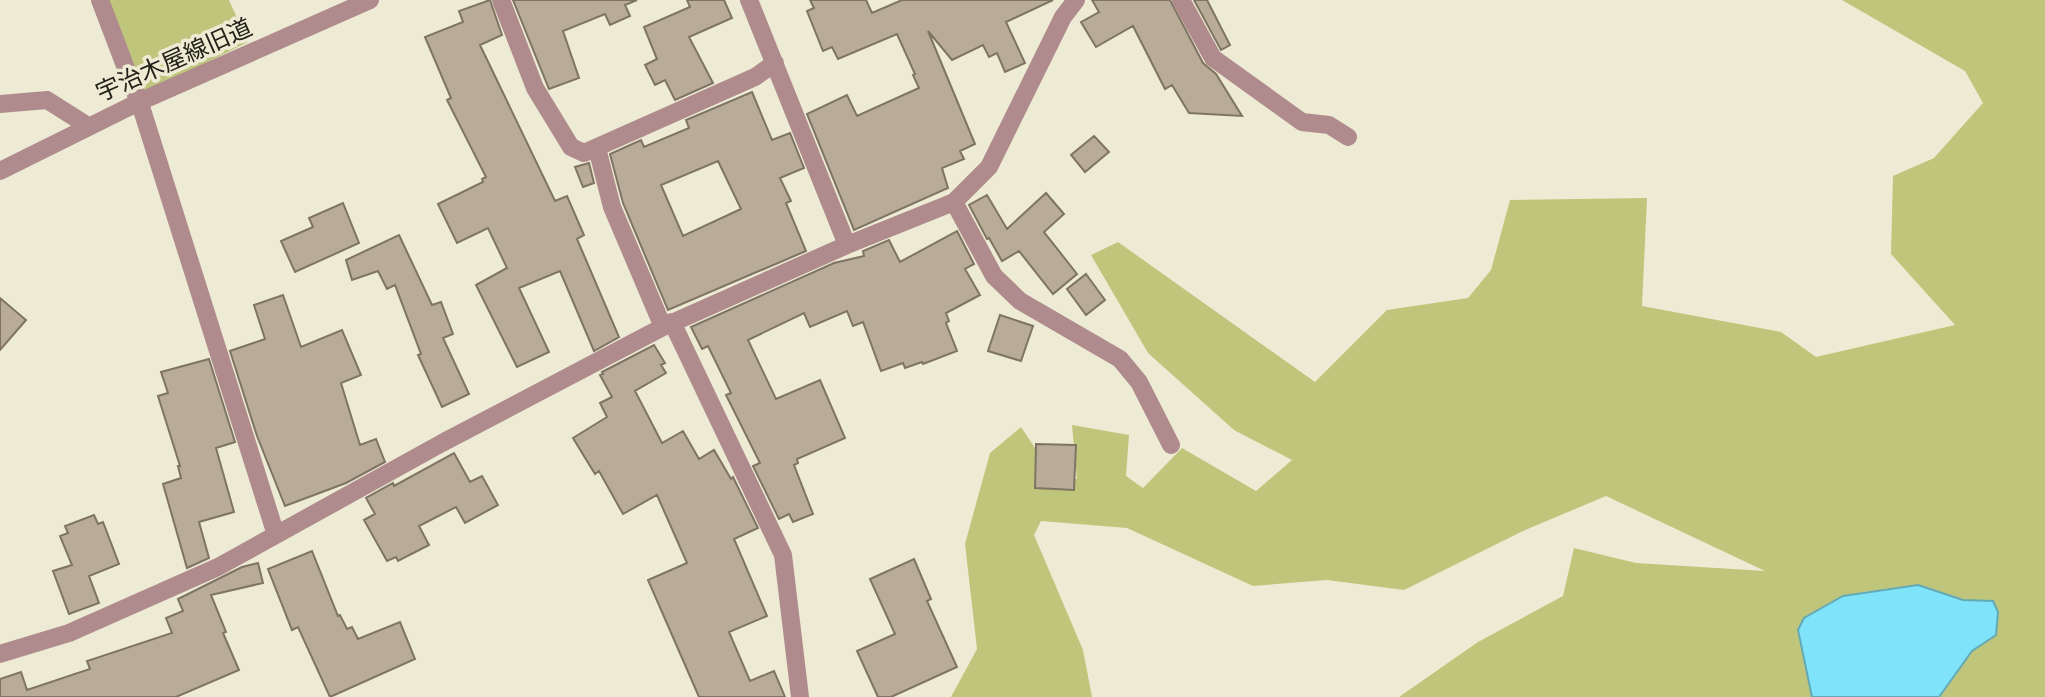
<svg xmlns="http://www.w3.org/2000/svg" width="2045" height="697" font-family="Helvetica,'Noto Sans JP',sans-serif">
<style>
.green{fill:#bfc67c}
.water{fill:#7fe4f9;stroke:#63aab6;stroke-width:2}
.building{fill:#b8ac99;stroke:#7f7462;stroke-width:2;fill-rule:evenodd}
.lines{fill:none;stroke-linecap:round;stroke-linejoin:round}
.minor{stroke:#af8b8d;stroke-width:18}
.labels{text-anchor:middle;stroke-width:7;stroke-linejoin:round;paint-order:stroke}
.street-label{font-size:24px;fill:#232119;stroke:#eeebd4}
</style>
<rect width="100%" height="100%" fill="#eeebd4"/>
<!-- green -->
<path class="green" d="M107 0H229L248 42 139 96Z
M1842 0H2045V697H1939L1972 651 1996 635 1992 601 1963 600 1918 586 1864 592 1843 596 1798 630 1812 697H1399L1478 642 1563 596 1574 548 1636 563 1765 571 1606 496 1523 531 1404 590 1327 580 1253 586 1127 528 1041 521 1034 535 1083 650 1092 697H951L977 649 965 544 990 453 1021 427 1057 481 1077 479 1072 425 1129 435 1126 476 1143 488 1182 448 1256 491 1292 460 1234 430 1148 353 1091 255 1118 242 1315 382 1387 310 1468 298 1491 270 1510 200 1647 198 1642 306 1781 332 1816 357 1955 325 1891 254 1893 176 1934 158 1983 103 1965 71Z"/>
<!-- water -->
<path class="water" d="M1918 585 1963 600 1993 601 1998 612 1996 635 1972 651 1939 697H1812L1798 630 1804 618 1843 596Z"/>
<!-- building -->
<path class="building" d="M490 0 502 35 480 45 555 201 567 196 584 235 577 239 619 337 594 351 560 271 519 288 549 352 517 367 476 285 507 268 488 228 457 243 438 204 483 182 482 179 486 177 447 100 451 98 425 37 463 22 459 11Z
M513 0H637L625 5 630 16 610 25 605 14 563 31 579 78 549 89Z
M687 0H724L732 18 689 37 713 83 675 100 665 80 655 85 645 65 657 59 644 27 690 7Z
M810 0H866L872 13 902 0H1053L1006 22 1025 63 1005 72 997 53 989 57 983 45 952 60 928 31 975 144 960 151 964 159 942 168 948 188 854 230 807 114 847 95 857 116 919 88 913 75 915 74 897 34 838 59 832 47 823 51 807 11 814 8Z
M1092 0H1170L1203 63 1216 74 1242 116 1189 113 1172 85 1165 89 1133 26 1096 47 1081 22 1099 12Z
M1194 0H1207L1230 45 1221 50Z
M752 92 772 140 790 133 804 168 780 178 791 201 786 203 806 251 668 310 623 203 610 154 641 140 644 147 689 128 686 120ZM718 161 741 209 683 236 661 185Z
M1094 136 1109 152 1085 172 1071 155Z
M589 163 594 183 583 187 575 167Z
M1046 193 1064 214 1044 232 1077 274 1053 294 1019 251 1002 261 989 238 987 239 969 205 987 195 1007 229Z
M343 203 359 243 295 272 281 241 313 227 309 218Z
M957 231 974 264 965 269 980 295 946 313 949 321 946 323 957 351 923 364 922 362 905 368 903 363 881 371 863 322 853 326 847 311 810 327 804 313 748 340 776 399 820 380 845 438 797 459 798 463 794 465 813 514 793 522 789 514 779 519 753 466 760 463 726 395 731 393 708 346 702 349 691 327 834 263 864 256 863 251 889 240 900 262Z
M399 235 432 305 441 302 453 334 443 338 469 394 442 407 418 355 421 354 395 285 387 289 378 271 352 280 346 260Z
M1086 274 1105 300 1086 315 1067 289Z
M283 295 301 347 342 330 361 375 341 383 360 445 376 439 385 462 346 483 285 506 257 436 230 351 265 339 254 305Z
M0 298 26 320 0 350Z
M1000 315 1033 326 1021 361 988 351Z
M654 345 665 363 661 365 666 373 635 391 662 443 683 431 699 459 714 450 731 479 733 477 758 528 734 539 767 616 729 632 750 681 774 671 785 697H699L648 580 687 563 657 495 623 514 599 471 595 474 573 438 607 417 600 403 612 397 600 375 603 374 602 372Z
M209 359 235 442 216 448 234 512 199 522 209 558 187 568 163 484 181 478 178 466H180L158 396 168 393 161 372Z
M1036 444 1076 445 1074 490 1035 488Z
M454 453 470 482 482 476 498 505 465 523 456 507 419 526 429 545 398 561 396 557 387 561 364 520 375 514 366 498 393 483 394 486Z
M94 515 98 524 103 522 119 564 89 576 99 603 69 614 53 571 72 565 60 536 68 533 65 526Z
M312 551 338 616 340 615 347 629 352 627 358 639 400 622 415 659 330 697 298 627 292 630 268 569Z
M914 559 931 599 927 601 957 667 891 697H878L857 651 895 634 870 579Z
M258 563 263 583 211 595 226 632 223 633 239 670 176 697H0V679L21 672 27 690 90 669 87 661 172 633 166 618 183 611 178 599 242 567Z"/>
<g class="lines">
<!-- minor -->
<path class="minor" d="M100 0 143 113 276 535
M501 0 535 88 571 147 584 153 755 77 775 63
M749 0 847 245
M1181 0 1213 58 1302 122 1329 125 1348 137
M0 104 47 100 88 126
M597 148 612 207 663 327
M0 171 139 102 370 0
M954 202 994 276 1020 301 1120 359 1139 382 1171 445
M672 322 783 555 800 697
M0 654 69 633 218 567 442 443 663 327 847 245 954 202 989 167 1063 17 1076 0"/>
</g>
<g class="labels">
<!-- street labels -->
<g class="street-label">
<text transform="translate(174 60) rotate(-24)" y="8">宇治木屋線旧道</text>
</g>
</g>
</svg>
